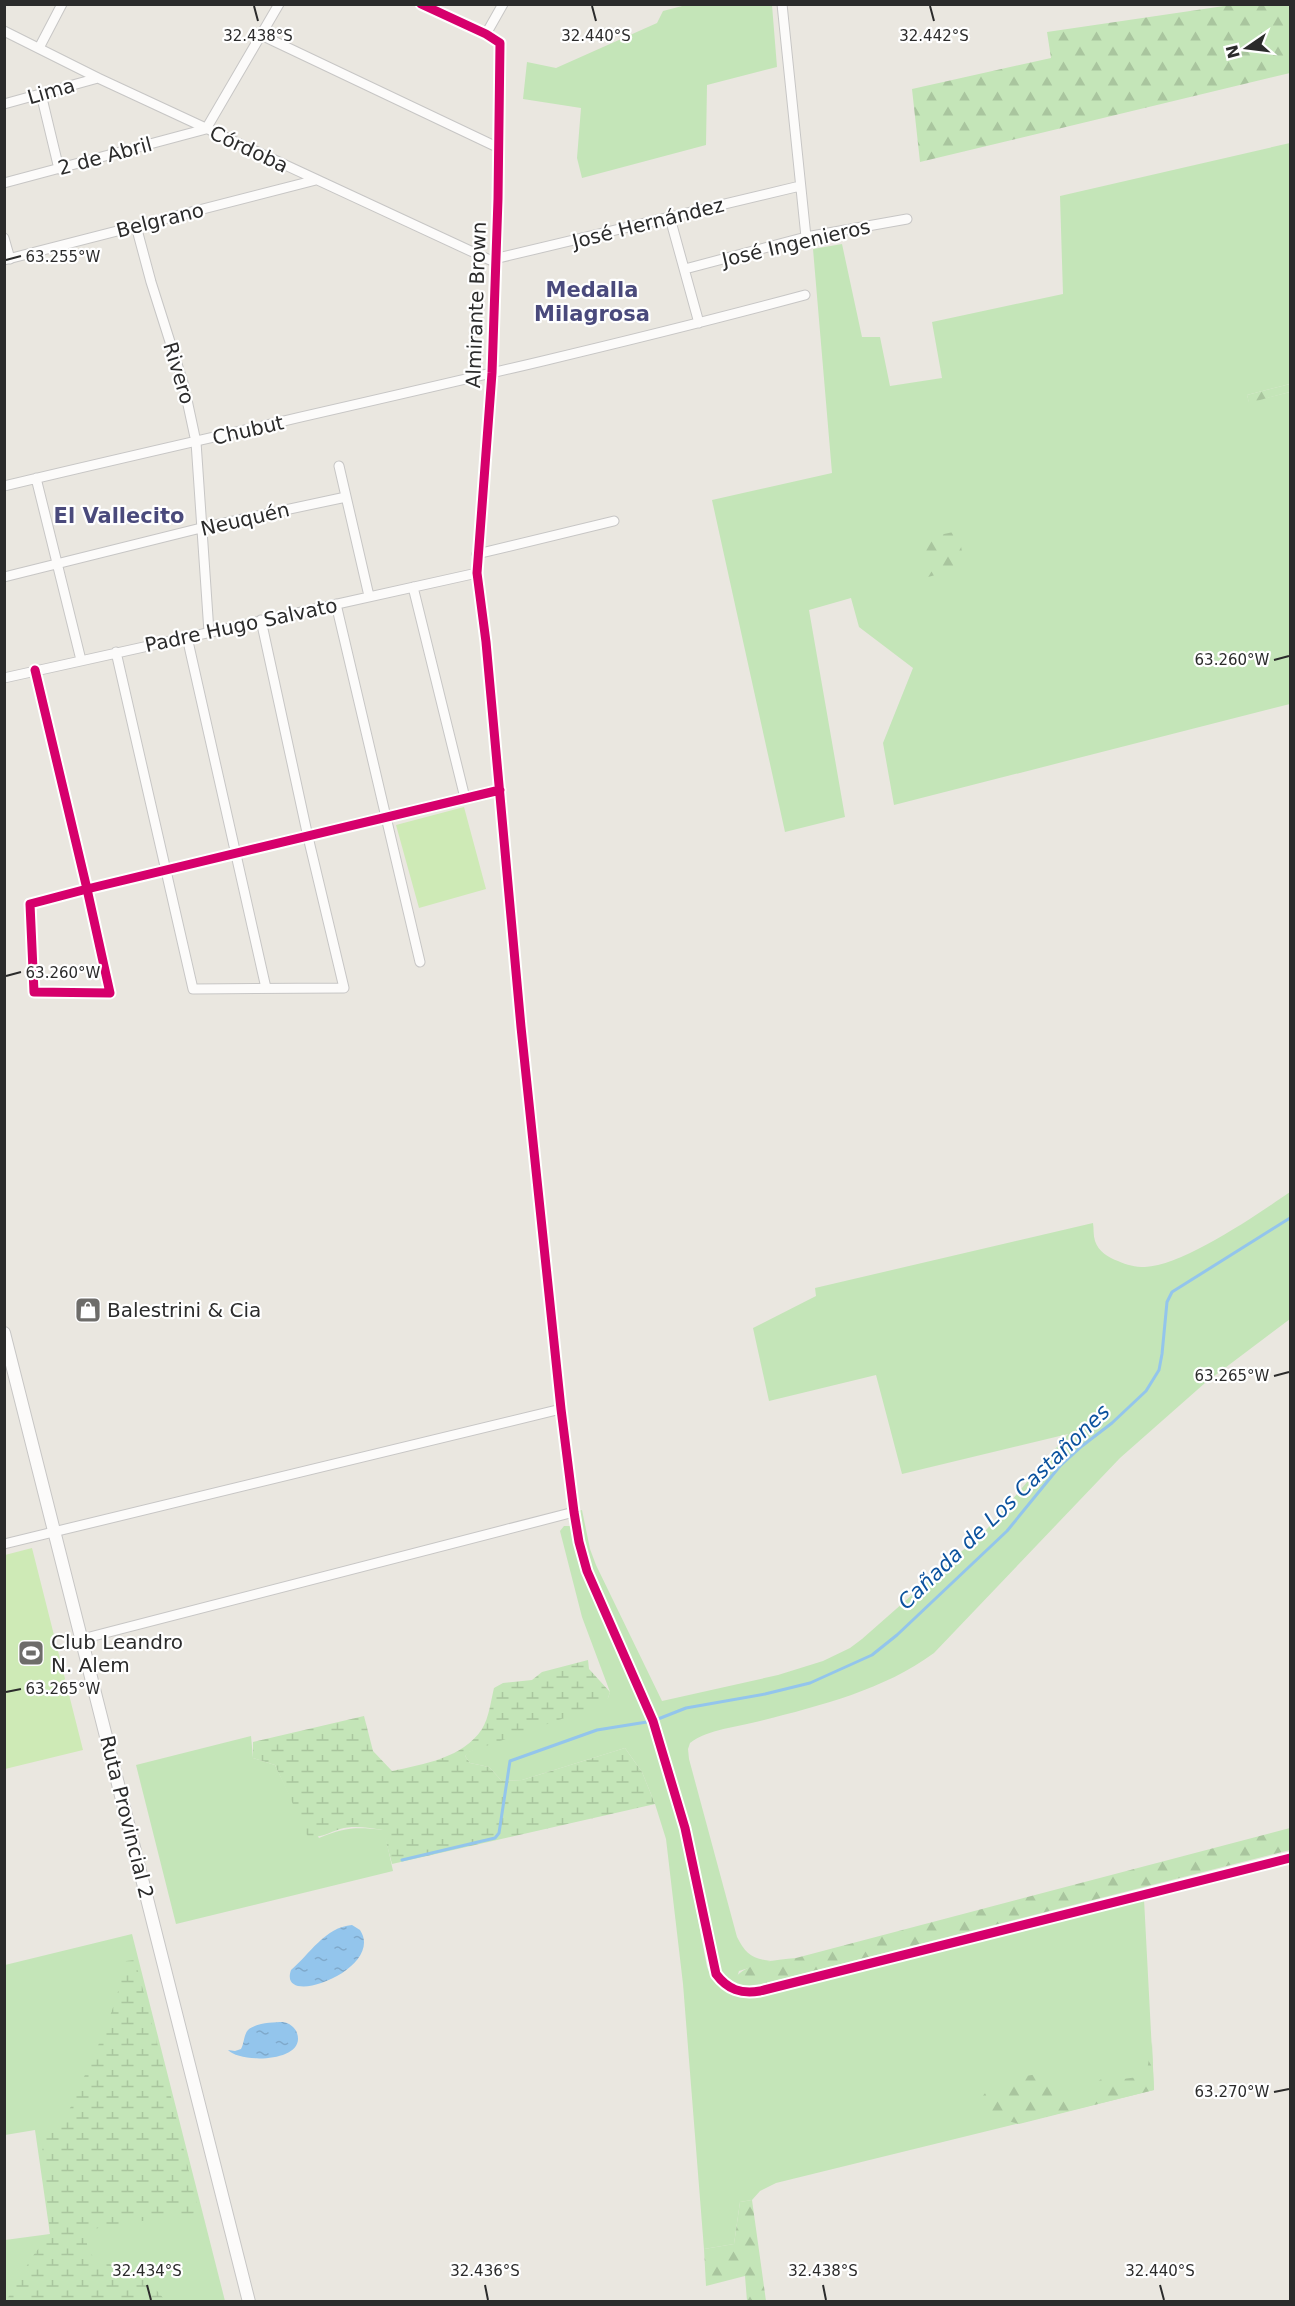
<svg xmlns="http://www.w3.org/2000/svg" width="1295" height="2306" font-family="'DejaVu Sans',sans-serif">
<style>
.grass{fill:#c4e5b8}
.forest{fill:url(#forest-firs)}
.wetland{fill:url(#wetland-marsh)}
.pitch{fill:#ceeab6}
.water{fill:url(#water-ripples)}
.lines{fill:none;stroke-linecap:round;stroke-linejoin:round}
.stream{stroke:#93c5ec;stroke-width:3}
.street-casing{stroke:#c7c6c5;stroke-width:11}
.secondary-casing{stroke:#c7c6c5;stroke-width:14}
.street{stroke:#fcfbfa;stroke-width:9}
.secondary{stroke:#fcfbfa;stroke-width:12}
.cycleway-casing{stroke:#fff;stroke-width:13}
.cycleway{stroke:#d6006c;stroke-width:9}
.ticks{fill:none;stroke:#2b2b2b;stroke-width:2}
.labels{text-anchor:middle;stroke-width:4.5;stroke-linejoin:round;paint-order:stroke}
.street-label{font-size:20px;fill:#2b2b2b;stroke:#fff}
.poi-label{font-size:20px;fill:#2b2b2b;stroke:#fff;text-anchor:start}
.neighbourhood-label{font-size:21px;font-weight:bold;fill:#4a4a7c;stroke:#fff}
.water-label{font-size:21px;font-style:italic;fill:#0b529e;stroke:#fff}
.ticks-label{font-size:15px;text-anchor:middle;fill:#2b2b2b;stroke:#fff;stroke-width:4.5;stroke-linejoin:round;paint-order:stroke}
</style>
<defs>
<pattern id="forest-firs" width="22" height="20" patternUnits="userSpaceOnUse" patternTransform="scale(1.5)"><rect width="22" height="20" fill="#c4e5b8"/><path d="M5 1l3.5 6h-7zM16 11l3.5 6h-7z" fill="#a9c59e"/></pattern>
<pattern id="wetland-marsh" width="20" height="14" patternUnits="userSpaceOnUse" patternTransform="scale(1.5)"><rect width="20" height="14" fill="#c4e5b8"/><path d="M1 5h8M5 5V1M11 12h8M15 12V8" fill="none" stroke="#a9c59e"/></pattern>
<pattern id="water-ripples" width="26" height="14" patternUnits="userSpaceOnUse" patternTransform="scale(1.5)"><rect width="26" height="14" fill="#93c5ec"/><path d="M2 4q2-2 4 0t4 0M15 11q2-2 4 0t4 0" fill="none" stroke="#7fa9cb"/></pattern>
</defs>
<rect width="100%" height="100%" fill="#eae7e0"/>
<!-- grass -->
<path class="grass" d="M686 5H772L777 67 707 85 706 145 582 178 577 158 581 108 523 99 527 62 556 68 657 23 663 11Z
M1290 143V384L1247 395 1249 402 1290 392V704L894 805 883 743 913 668 859 627 851 598 809 610 845 817 785 832 712 500 832 473 813 249 842 244 862 337H880L890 386 942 378 932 322 1063 294 1060 196Z
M1290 1192V1319L1205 1383 1120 1458 934 1653C884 1690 819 1706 760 1721 738 1727 708 1729 690 1743L688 1749 689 1759 737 1937C745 1953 752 1959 771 1961L739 1971 735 1984 745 1987C729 1986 723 1977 717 1964L680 1795 657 1719 586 1558 577 1511 582 1510 590 1549 596 1565 662 1701 778 1675 823 1661 850 1648 862 1639 987 1529 1068 1434 902 1474 876 1375 769 1401 753 1328 816 1296 815 1288 1093 1223C1094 1229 1093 1235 1095 1241 1098 1251 1109 1258 1118 1261 1127 1265 1135 1267 1145 1267 1183 1266 1258 1214 1290 1192Z
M564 1526H571L578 1558 589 1587 650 1727 679 1820 707 1967C716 1990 728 1996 752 1995L1144 1899 1154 2090 776 2183 760 2191 752 2200 740 2202 734 2244 704 2249 683 1984 666 1839 655 1804 642 1772 625 1748 522 1780 502 1781 489 1767 470 1763 465 1756 468 1752 608 1698 610 1692 582 1617 560 1531Z
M251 1736 253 1758 275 1765 290 1796 319 1838C345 1827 356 1827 384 1830L393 1871 176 1924 136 1765Z
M132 1934 225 2301H5V2240L50 2234 35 2130 5 2135V1965Z"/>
<!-- forest -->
<path class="forest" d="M1231 5H1290V73L920 162 912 89 1051 58 1047 32Z
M1290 384V392L1249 403 1247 395Z
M958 531 965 567 928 577 921 539Z
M1290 1828V1850L758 1985 745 1987 735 1984 733 1980C746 1962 775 1960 796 1958Z
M1152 2042 1154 2090 1019 2124 994 2117 986 2108 983 2096C989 2085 1033 2071 1045 2075 1058 2079 1074 2093 1080 2105L1095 2100 1094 2084 1106 2076 1123 2079 1146 2076Z
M752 2200 766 2301H747L745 2276 706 2286 704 2249 734 2244 740 2202Z"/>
<!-- wetland -->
<path class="wetland" d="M588 1660 589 1669 610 1692 608 1698 601 1705 469 1752 465 1756 470 1763 489 1767 502 1781 522 1780 625 1748 642 1772 655 1804 392 1864 383 1830C370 1828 354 1825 340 1829 328 1833 321 1838 308 1837L275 1765 253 1758V1742L364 1716 373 1751 392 1771C424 1764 463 1758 482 1729 489 1718 491 1700 494 1688L503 1683 532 1680 542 1672Z
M135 1960 167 2080 199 2213 100 2227 88 2233C80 2266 116 2262 136 2272 147 2277 158 2293 166 2301H6L32 2257 50 2234 41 2133 67 2115 105 2030 116 1999 126 1961Z"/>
<!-- pitch -->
<path class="pitch" d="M464 807 486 889 419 908 396 825Z
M32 1548 83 1750 5 1769V1555Z"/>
<!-- water -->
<path class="water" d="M352 1925 360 1930C386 1969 277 2010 291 1970 309 1955 325 1927 352 1925Z
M283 2022C289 2023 295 2027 297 2033 307 2062 241 2064 228 2050L235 2051 241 2049C244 2044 244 2034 248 2030 256 2023 273 2022 283 2022Z"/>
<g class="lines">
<!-- stream -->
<path class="stream" d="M402 1860 495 1838 499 1833 510 1761 597 1730 653 1721 686 1708 765 1694 810 1683 872 1655 897 1635 1007 1531 1060 1466 1082 1446 1112 1423 1146 1391 1159 1370 1162 1354 1167 1302 1172 1292 1290 1218"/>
<defs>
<path id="street" d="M421 4 486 34 500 43 498 199 492 373 477 573 486 642 521 1027 561 1409 574 1512 579 1542 587 1571 653 1721 685 1828 716 1974C728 1990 741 1994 760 1991L1290 1858
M782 4 806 237
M4 31 98 78 490 260 800 186
M486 34 503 4
M261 35 499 148
M39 48 62 4
M41 94 59 169
M4 104 98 78
M4 183 206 129 279 4
M670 218 699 323
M136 226 151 282 184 386 196 442 209 632
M4 238 10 259
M4 260 316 180
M685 269 806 237 907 219
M339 466 369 596
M36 478 81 660
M4 486C271 422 540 366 805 295
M477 554 614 521
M4 577 201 528 346 497
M413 587 465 798
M336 604 420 962
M187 637 266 988
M116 652 193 989 344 988 308 837 261 620
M35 670 87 889 110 993 34 992 30 904 87 889 500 790
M4 678 477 573
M4 1544 561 1409
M82 1639 574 1512"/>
<path id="secondary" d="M4 1333 249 2302"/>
</defs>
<!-- street casing -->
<use href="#street" class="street-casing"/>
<!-- secondary casing -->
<use href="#secondary" class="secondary-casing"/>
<!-- street -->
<use href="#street" class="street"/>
<!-- secondary -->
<use href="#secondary" class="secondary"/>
<defs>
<path id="cycleway" d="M421 4 486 34 500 43 498 199 492 373 477 573 486 642 521 1027 561 1409 574 1512 579 1542 587 1571 653 1721 685 1828 716 1974C728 1990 741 1994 760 1991L1290 1858
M35 670 87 889 110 993 34 992 30 904 87 889 500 790"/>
</defs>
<!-- cycleway casing -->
<use href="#cycleway" class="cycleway-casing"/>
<!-- cycleway -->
<use href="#cycleway" class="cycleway"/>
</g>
<!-- ticks -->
<path class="ticks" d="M254 6 258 21M592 6 596 21M930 6 934 21M6 260 21 256M1274 660 1289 656M6 976 21 972M1274 1376 1289 1372M6 1692 21 1689M1274 2092 1289 2089M147 2285 151 2300M485 2285 488 2300M823 2285 826 2300M1160 2285 1164 2300"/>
<!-- icons -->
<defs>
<symbol id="shop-square" viewBox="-11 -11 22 22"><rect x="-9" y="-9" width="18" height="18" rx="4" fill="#6e6d6a" stroke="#fff"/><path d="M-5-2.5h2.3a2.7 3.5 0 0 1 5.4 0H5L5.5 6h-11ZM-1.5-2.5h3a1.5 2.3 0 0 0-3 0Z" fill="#fff"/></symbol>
<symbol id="stadium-square" viewBox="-11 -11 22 22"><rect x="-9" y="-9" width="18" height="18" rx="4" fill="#6e6d6a" stroke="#fff"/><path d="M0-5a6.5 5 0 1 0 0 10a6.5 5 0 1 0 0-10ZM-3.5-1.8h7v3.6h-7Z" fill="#fff"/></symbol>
</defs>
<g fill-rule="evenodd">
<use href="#shop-square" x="73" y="1295" width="30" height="30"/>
<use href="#stadium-square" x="16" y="1638" width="30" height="30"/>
</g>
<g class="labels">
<!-- street labels -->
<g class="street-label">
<text transform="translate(51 91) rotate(-16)" y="7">Lima</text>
<text transform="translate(249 149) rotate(25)" y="7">Córdoba</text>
<text transform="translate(105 156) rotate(-15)" y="7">2 de Abril</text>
<text transform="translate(160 220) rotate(-14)" y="7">Belgrano</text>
<text transform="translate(648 223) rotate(-14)" y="7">José Hernández</text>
<text transform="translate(796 243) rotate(-13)" y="7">José Ingenieros</text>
<text transform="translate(476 305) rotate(-88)" y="7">Almirante Brown</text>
<text transform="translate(179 373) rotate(73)" y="7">Rivero</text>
<text transform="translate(248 430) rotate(-13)" y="7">Chubut</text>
<text transform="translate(245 519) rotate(-13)" y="7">Neuquén</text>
<text transform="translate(241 625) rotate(-12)" y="7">Padre Hugo Salvato</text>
<text transform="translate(127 1817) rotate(76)" y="7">Ruta Provincial 2</text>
</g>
<!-- poi labels -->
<g class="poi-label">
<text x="107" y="1317">Balestrini &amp; Cia</text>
<text x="51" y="1649">Club Leandro<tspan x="51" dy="23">N. Alem</tspan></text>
</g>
<!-- neighbourhood labels -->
<g class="neighbourhood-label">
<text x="592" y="297">Medalla<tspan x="592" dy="24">Milagrosa</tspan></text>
<text x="119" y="523">El Vallecito</text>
</g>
<!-- water labels -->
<g class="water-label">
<text transform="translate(1004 1507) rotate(-44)" y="7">Cañada de Los Castañones</text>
</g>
</g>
<g class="ticks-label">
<text x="258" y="41">32.438°S</text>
<text x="596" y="41">32.440°S</text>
<text x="934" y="41">32.442°S</text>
<text x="63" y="262">63.255°W</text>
<text x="1232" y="665">63.260°W</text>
<text x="63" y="978">63.260°W</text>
<text x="1232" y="1381">63.265°W</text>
<text x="63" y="1694">63.265°W</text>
<text x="1232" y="2097">63.270°W</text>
<text x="147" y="2276">32.434°S</text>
<text x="485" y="2276">32.436°S</text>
<text x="823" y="2276">32.438°S</text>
<text x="1160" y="2276">32.440°S</text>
</g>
<!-- border -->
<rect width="1295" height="2306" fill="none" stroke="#2b2b2b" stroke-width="12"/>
<!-- north arrow -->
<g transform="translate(1247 48) rotate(256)" stroke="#ffffff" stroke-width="4.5" paint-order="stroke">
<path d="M0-4.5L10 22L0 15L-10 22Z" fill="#2b2b2b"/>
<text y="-9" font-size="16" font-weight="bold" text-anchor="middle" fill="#2b2b2b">N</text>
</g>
</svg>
